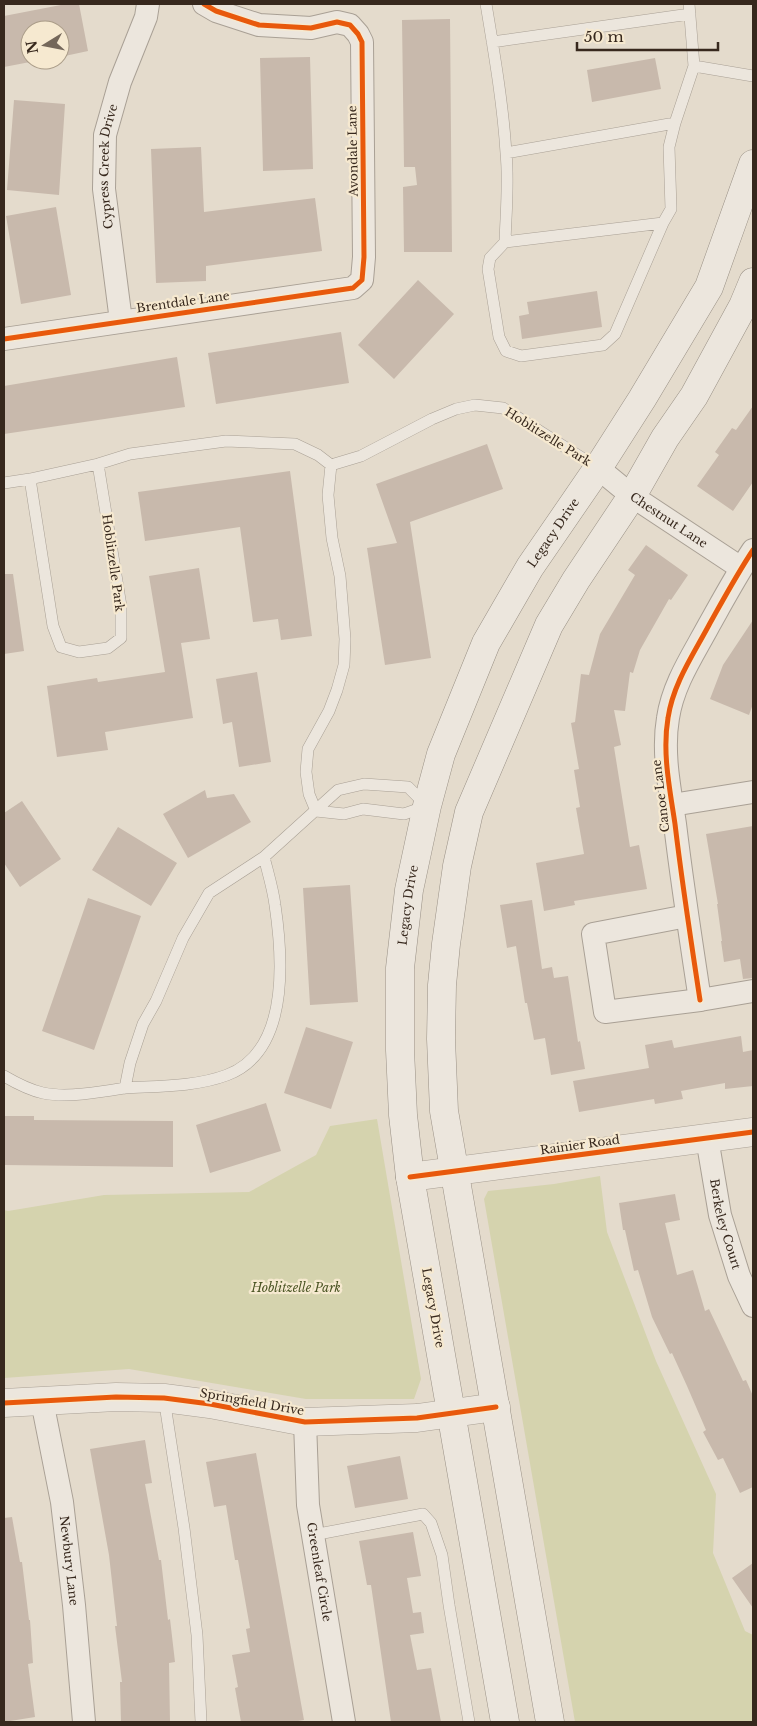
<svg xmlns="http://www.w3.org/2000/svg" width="757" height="1726" font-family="'Libre Baskerville',serif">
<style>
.green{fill:#d5d3ae}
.building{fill:#c8b9ac}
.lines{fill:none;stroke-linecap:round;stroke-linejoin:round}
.service-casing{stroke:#a9a095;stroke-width:12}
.minor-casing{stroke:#a9a095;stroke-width:24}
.tertiary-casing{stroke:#a9a095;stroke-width:29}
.secondary-casing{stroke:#999085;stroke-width:29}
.service{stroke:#ece6dd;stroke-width:11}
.minor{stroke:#ece6dd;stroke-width:22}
.tertiary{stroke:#ece6dd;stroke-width:28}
.secondary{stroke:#ece6dd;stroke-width:28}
.cycleway-casing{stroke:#f6e9d0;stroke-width:8}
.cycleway{stroke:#e8590c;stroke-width:5}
.labels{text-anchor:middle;stroke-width:4.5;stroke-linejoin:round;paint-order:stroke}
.street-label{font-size:12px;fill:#37281d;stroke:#f6e9d0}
.park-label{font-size:12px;font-style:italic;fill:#4a5423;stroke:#f6e9d0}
</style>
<rect width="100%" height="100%" fill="#e4dbcc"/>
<!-- green -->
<path class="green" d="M377 1119 421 1379 414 1399H306L129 1369 4 1378V1210L8 1211 104 1195 249 1192 316 1155 330 1126Z
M600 1176 607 1232 656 1361 716 1494 713 1553 745 1631 753 1635V1722H575L484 1199 488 1191 554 1184Z"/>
<!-- building -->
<path class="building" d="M66 4H79L88 51 60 57V30H30V62L4 67V16Z
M450 19 452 252H404L403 187 417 185 415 167H404L402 20Z
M310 57 313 169 263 171 260 58Z
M655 58 661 89 592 102 587 70Z
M14 100 65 104 59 195 7 190Z
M201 147 204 212 315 198 322 251 206 266V281L156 283 151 149Z
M56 207 71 295 21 304 6 216Z
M418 280 454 314 394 379 358 345Z
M597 291 602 327 522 339 519 316 529 314 527 302Z
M341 332 349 383 216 404 208 353Z
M177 357 185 407 4 434V386Z
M753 406V482L733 511 697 486 719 455 715 452 732 428 736 430Z
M487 444 503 489 410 522 431 658 385 665 367 548 397 543 376 484Z
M290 471 312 636 281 640 278 619 253 622 240 527 145 541 138 492Z
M646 545 688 575 671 600 669 599 640 650 633 673 630 672 625 711 614 710 621 745 614 747 630 847 639 845 647 889 574 901 575 905 544 911 536 863 584 854 576 808 580 807 574 770 579 769 571 723 575 722 581 674 589 675 600 634 635 575 628 570Z
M199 568 210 639 181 643 193 718 105 732 108 750 57 757 47 686 97 678 98 682 165 672 149 576Z
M4 574H13L24 651 4 654Z
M753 620V704L749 715 710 699 723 665Z
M257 672 271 762 239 767 232 722 223 724 216 679Z
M205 790 207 798 234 794 251 822 188 858 163 814Z
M22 801 61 859 20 887 4 863V813Z
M753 826V978L743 979 740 959 724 962 721 941H722L717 904H718L706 834Z
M118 827 177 863 151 906 92 870Z
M350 885 358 1002 310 1005 303 888Z
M88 898 141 916 94 1050 42 1031Z
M532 900 542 969 552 967 554 978 568 976 578 1042 580 1041 585 1069 551 1075 545 1038 534 1040 527 1003H525L516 946 507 948 500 905Z
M306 1027 353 1042 331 1109 284 1093Z
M741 1036 743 1052 753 1050V1086L725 1089V1083L681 1091 683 1099 655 1104 654 1099 579 1112 573 1081 649 1068 645 1045 672 1040 674 1048Z
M266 1103 281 1151 210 1173 196 1125Z
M4 1116H34V1120L173 1121V1167L4 1165Z
M675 1194 680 1220 665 1223 677 1275 693 1270 705 1311 709 1309 743 1381 746 1380 753 1396V1487L740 1493 723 1458 718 1460 703 1432 706 1430 687 1386 672 1353 670 1354 652 1317 638 1270 634 1271 625 1230H623L619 1203Z
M145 1440 152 1483 145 1484 159 1560H161L168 1620 170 1619 175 1662 169 1663 170 1722H121L120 1682H122L115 1626H117L109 1555 90 1449Z
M256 1453 304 1720 292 1722H241L235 1688 238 1687 232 1655 250 1652 246 1629 250 1628 238 1560H235L226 1505 214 1507 206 1462Z
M400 1456 408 1499 355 1508 347 1466Z
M12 1517 20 1562H22L29 1620H30L33 1663 28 1664 35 1717 4 1722V1518Z
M413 1532 421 1576 407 1578 413 1613 421 1612 424 1633 410 1635 417 1670 431 1668 441 1722H391L371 1585H367L359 1541Z
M753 1563V1608L732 1578Z"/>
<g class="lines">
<defs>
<path id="service" d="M486 4C494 52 503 104 506 153 509 182 506 212 505 242L663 223 671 209 669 147 675 123 694 66 753 76
M689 4 694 66
M492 42 690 14
M506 153 675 123
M505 242 490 258 488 269 499 337 506 351 521 356 603 345 615 334 663 223
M30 479 53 626 61 647 79 652 108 648 121 638V606L98 464
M4 483 30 479 98 464 130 454 226 441 295 444 318 455 331 465
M316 811 309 794 306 772 308 749 329 711 337 690 344 665 345 639 340 576 332 538 328 495 331 465 361 456 432 419 456 409 475 405 503 408 598 468
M4 1076C16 1083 29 1090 43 1093 67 1098 101 1092 125 1088L130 1063 143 1024 156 1001 183 938 209 893 264 857 338 790 364 784 408 787 427 806 404 814 363 809 344 814 316 811
M125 1088C158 1086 195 1087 227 1075 290 1051 283 959 275 905 273 889 268 873 264 857
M164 1398 184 1528 197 1635 201 1722
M313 1535 423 1514 431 1523 442 1555 449 1605 469 1722"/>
<g id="minor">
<path id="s1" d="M121 321 104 189 105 135 120 82 146 17 148 4"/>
<path d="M4 339 353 288 362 280 364 257 362 42 358 34 350 25 337 22 311 28 259 25 216 11 204 4"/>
<path id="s2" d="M598 468 632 496 741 568"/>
<path d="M672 805 753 792"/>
<path d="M687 916 593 934 605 1012 700 1000 753 991"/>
<path d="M700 1000C691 941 682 883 675 824 670 790 662 753 668 718 673 684 693 655 709 625 723 600 737 574 753 550"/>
<path id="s3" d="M707 1138 720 1215 739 1276 753 1306"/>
<path id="s4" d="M42 1401 62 1502 74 1605 84 1722"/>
<path id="s5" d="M305 1422 308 1505 344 1722"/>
</g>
<path id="tertiary" d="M410 1177 753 1132
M4 1403 116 1397 164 1398 210 1404 305 1422 417 1418 496 1407"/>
<g id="secondary">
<path id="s6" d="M505 1722 410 1177 403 1115 400 1050V968L409 890 427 806 441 754 486 643 530 567 598 468 642 399 709 287 753 164"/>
<path d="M550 1722 444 1111 441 1039 442 985 446 944 457 866 469 812 549 625 576 580 632 496 665 438 694 396 743 306 753 282"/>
</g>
</defs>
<!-- service casing -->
<use href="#service" class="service-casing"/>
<!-- minor casing -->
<use href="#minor" class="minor-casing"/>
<!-- tertiary casing -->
<use href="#tertiary" class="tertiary-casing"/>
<!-- secondary casing -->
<use href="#secondary" class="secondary-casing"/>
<!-- service -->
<use href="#service" class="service"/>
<!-- minor -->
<use href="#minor" class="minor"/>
<!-- tertiary -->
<use href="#tertiary" class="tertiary"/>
<!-- secondary -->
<use href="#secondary" class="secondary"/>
<defs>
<path id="cycleway" d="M4 339 353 288 362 280 364 257 362 42 358 34 350 25 337 22 311 28 259 25 216 11 204 4
M700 1000C691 941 682 883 675 824 670 790 662 753 668 718 673 684 693 655 709 625 723 600 737 574 753 550
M410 1177 753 1132
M4 1403 116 1397 164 1398 210 1404 305 1422 417 1418 496 1407"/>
</defs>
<!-- cycleway casing -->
<use href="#cycleway" class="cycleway-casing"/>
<!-- cycleway -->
<use href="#cycleway" class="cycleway"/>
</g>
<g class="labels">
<!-- street labels -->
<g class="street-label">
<text transform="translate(353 151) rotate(-91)" y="4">Avondale Lane</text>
<text dy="4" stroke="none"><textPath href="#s1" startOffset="156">Cypress Creek Drive</textPath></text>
<text transform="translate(183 302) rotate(-8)" y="4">Brentdale Lane</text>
<text transform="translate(548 437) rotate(32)" y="4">Hoblitzelle Park</text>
<text dy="4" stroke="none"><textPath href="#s2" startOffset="88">Chestnut Lane</textPath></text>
<text dy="4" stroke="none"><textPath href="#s6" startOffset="1230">Legacy Drive</textPath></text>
<text transform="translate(113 563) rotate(82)" y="4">Hoblitzelle Park</text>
<text transform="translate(661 796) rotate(-97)" y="4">Canoe Lane</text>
<text dy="4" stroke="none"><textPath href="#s6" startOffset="826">Legacy Drive</textPath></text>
<text transform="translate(580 1145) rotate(-8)" y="4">Rainier Road</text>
<text dy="4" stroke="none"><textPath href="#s3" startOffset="88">Berkeley Court</textPath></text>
<text transform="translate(433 1308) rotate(80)" y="4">Legacy Drive</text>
<text transform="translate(252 1402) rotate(10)" y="4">Springfield Drive</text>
<text dy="4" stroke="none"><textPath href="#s4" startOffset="162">Newbury Lane</textPath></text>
<text dy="4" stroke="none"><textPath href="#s5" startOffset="151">Greenleaf Circle</textPath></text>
</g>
<!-- park labels -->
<g class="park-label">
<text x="296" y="1292">Hoblitzelle Park</text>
</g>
</g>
<!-- border -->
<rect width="757" height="1726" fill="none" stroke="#37281d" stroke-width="10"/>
<!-- north arrow -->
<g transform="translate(45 45) rotate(260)"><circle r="24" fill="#f6e9d0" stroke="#aa9c88"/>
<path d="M0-4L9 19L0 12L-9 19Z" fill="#74675a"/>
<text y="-8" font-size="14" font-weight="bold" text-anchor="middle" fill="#37281d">N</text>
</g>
<!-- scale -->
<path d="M577 42v8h141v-8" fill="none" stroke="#37281d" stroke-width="2.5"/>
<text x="584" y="42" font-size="15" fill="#37281d" stroke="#f6e9d0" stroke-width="4" paint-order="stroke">50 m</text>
</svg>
